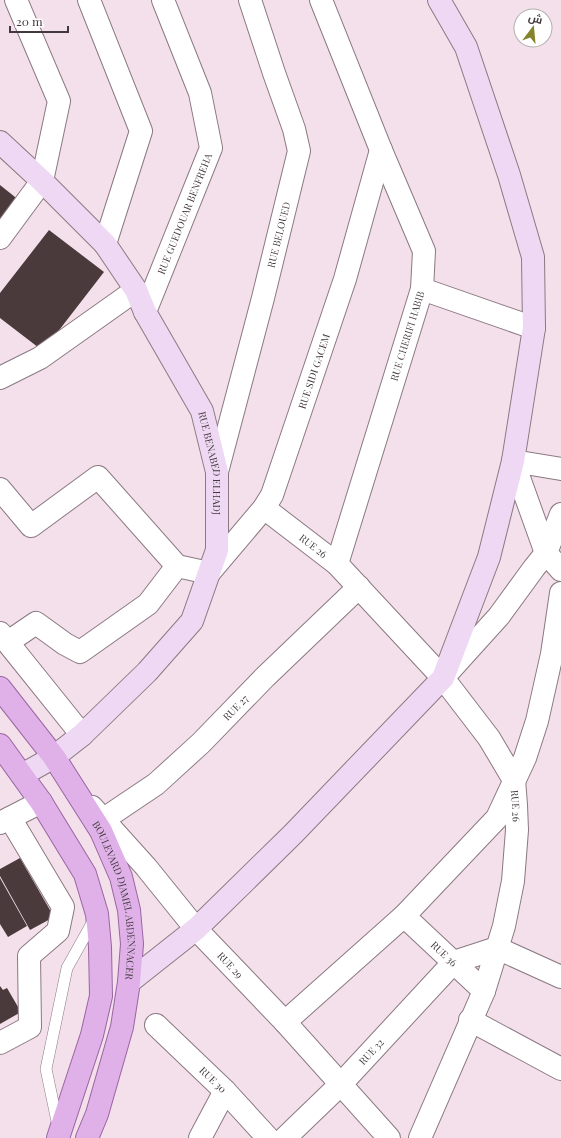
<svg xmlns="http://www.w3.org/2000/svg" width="561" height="1138" font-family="'Playfair Display',Cairo,serif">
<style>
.building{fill:#4b3a3c}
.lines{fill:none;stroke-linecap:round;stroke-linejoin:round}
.lane-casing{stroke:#8b7982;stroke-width:12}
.street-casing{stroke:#8b7982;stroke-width:24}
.secondary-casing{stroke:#8b7982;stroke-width:24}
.primary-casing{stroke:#9965a2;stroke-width:24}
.lane{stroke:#fff;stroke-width:11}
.street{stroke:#fff;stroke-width:22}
.secondary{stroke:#efd8f3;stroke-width:22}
.primary{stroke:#dfb1e8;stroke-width:22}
.labels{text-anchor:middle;stroke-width:4;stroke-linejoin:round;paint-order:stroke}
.street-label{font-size:10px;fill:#41393d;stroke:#fff}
</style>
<rect width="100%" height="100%" fill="#f4e0ea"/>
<!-- building -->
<path class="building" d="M0 185 20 201 0 226Z
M49 230 104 272 43 351 0 318V293Z
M20 858 54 917 30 930 0 876V869Z
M0 878 27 926 8 937 0 924Z
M0 986 3 990 7 988 21 1012 0 1024Z"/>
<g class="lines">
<defs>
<path id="lane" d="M58 1126 46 1069 67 968 95 918"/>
<g id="street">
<path d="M89 0 141 131 105 244"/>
<path d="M321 0 381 150 424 251 422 289 337 564"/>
<path d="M0 238 42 181 59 101 16 0"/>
<path d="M422 289 534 328"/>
<path id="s1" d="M145 312 211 148 200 93 163 0"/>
<path d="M0 378 40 358 136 290"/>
<path d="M561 469 513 461 546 553 561 570"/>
<path id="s2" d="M217 472 263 298 299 151 294 129 274 73 250 0"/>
<path id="s3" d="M0 489 31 526 98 477 177 566 209 573 264 508 272 495 345 279 381 150"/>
<path id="s4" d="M264 508 337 564 443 678 489 738 514 780 516 805 517 830 513 881 504 926 484 991 420 1138"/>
<path d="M0 633 82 735"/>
<path d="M8 642 36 623 65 644 80 652 148 604 177 566"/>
<path d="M443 678 499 616 534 568 546 553 561 514"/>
<path id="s5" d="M92 807 146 867 196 929 285 1022 389 1138"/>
<path id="s6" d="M104 819 156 784 201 743 265 677 359 587"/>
<path d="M0 823 41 802"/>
<path id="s7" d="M404 916 484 991"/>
<path d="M470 1020 561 1069"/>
<path d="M285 1022 404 916 497 818 525 758 537 721 552 654 561 593"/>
<path id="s8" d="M156 1025 225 1091 268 1138"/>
<path d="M0 1043 30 1027 29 956 58 931 63 907 10 818"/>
<path d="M200 1138 225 1091"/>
<path id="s9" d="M285 1138 341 1084 454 962 497 948 561 977"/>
</g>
<g id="secondary">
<path id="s10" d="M0 142 42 181 105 244 136 290 145 312 202 411 217 472V550L192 621 147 672 82 735 54 757 22 775"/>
<path d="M129 982 196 929 293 834 443 678 489 557 513 461 534 328 533 257 509 175 466 47 439 0"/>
</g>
<g id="primary">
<path id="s11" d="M0 688 54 757 101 831 121 877 129 910 132 944 129 982 122 1027 97 1114 87 1138"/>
<path d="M0 745 41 802 85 874 97 914 100 947 101 996 92 1035 58 1138"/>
</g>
</defs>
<!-- lane casing -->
<use href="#lane" class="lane-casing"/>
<!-- street casing -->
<use href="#street" class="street-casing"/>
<!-- secondary casing -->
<use href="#secondary" class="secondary-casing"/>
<!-- primary casing -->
<use href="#primary" class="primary-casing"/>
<!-- lane -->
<use href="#lane" class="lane"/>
<!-- street -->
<use href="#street" class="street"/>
<!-- secondary -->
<use href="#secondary" class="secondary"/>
<!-- primary -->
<use href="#primary" class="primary"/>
</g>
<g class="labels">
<!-- street labels -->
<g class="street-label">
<text dy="4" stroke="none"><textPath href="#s1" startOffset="106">RUE GUEDOUAR BENFREHA</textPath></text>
<text dy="4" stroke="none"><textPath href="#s2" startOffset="245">RUE BELOUED</textPath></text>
<text transform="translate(407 336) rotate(-73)" y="4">RUE CHERIFI HABIB</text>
<text dy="4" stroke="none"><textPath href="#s3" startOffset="514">RUE SIDI GACEM</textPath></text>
<text dy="4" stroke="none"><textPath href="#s10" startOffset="393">RUE BENABED ELHADJ</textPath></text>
<text dy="4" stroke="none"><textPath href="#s4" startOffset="62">RUE 26</textPath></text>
<text dy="4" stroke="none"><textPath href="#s6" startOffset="173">RUE 27</textPath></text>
<text dy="4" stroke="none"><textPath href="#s4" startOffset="398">RUE 26</textPath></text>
<text dy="4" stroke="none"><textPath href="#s11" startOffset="247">BOULEVARD DJAMEL ABDENNACER</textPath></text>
<text dy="4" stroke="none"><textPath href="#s7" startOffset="55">RUE 36</textPath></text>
<text dy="4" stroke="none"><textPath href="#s5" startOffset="210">RUE 29</textPath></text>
<text dy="4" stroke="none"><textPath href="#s9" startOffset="122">RUE 32</textPath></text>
<text dy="4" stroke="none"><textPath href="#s8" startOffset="79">RUE 30</textPath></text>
</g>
</g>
<!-- north arrow -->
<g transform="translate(533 28) rotate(16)"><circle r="19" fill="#ffffff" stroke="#b3b0b1"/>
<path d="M0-3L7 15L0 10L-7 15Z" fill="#84842d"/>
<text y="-6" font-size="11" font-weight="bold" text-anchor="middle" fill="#41393d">ش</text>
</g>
<!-- scale -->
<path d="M10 26v6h58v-6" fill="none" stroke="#41393d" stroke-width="2"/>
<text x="16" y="26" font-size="12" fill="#41393d" stroke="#ffffff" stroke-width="3" paint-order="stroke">20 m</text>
</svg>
